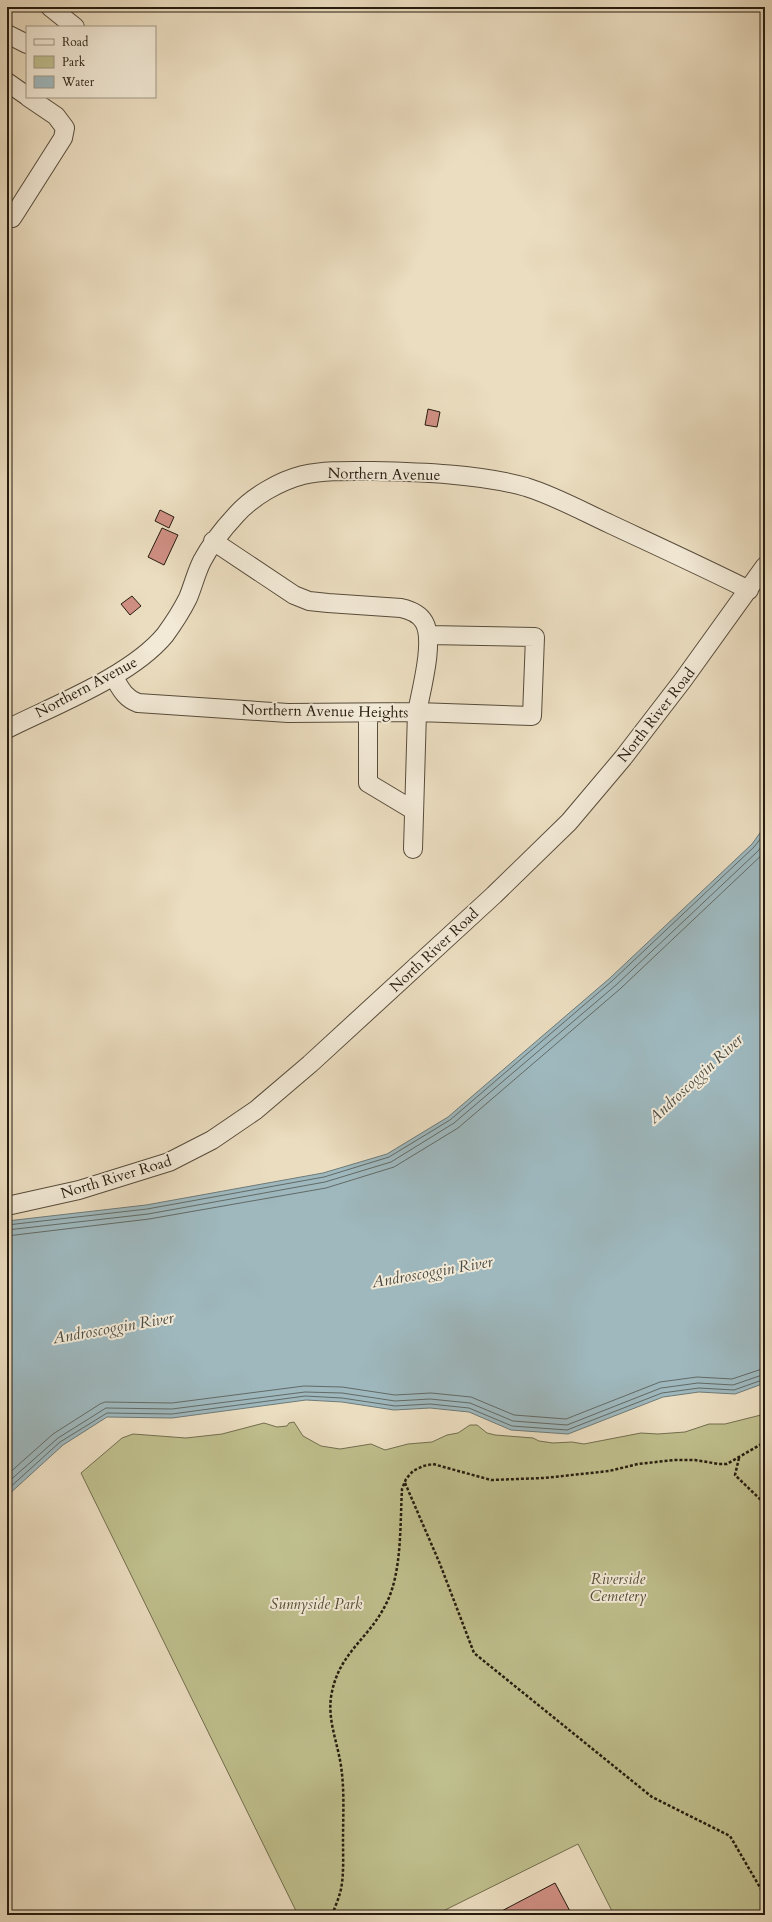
<svg xmlns="http://www.w3.org/2000/svg" width="772" height="1922" font-family="Cardo,serif">
<style>
.green{fill:#bfbf8d;stroke:#726e4e}
.water{fill:#9eb8be;stroke:#6e7a78}
.lines{fill:none;stroke-linecap:round;stroke-linejoin:round}
.shore{stroke:#626a66;stroke-width:1}
.building{fill:#cf8f83;stroke:#261c0f}
.minor-casing{stroke:#574c3b;stroke-width:20}
.path{stroke:#261c0f;stroke-width:2.5;stroke-dasharray:3 2;stroke-linecap:butt}
.minor{stroke:#f2e9d6;stroke-width:18}
.labels{text-anchor:middle;stroke-width:4;stroke-linejoin:round;paint-order:stroke}
.street-label{font-size:15px;fill:#261c0f;stroke:#f2e9d6}
.park-label{font-size:15px;font-style:italic;fill:#544d35;stroke:#f2e9d6}
.water-label{font-size:16px;font-style:italic;fill:#4a4b44;stroke:#f2e9d6}
</style>
<rect width="100%" height="100%" fill="#ebddc0"/>
<filter id="stains"><feTurbulence type="fractalNoise" baseFrequency=".005" numOctaves="4"/><feColorMatrix values="0 0 0 0 .2 0 0 0 0 .09 0 0 0 0 .02 0 0 0 .5 -.17"/></filter>
<radialGradient id="worn" r=".72"><stop offset=".6" stop-color="#630" stop-opacity="0"/><stop offset="1" stop-color="#630" stop-opacity=".3"/></radialGradient>
<!-- green -->
<path class="green" d="M765 1414V1915H614L578 1844 435 1915H298L81 1473 122 1438 133 1434 186 1438 222 1434 264 1423 277 1427 287 1426 289 1423 294 1422 303 1436 321 1446 340 1449 371 1444 385 1450 408 1444 432 1442 447 1435 458 1433 470 1425H477L487 1433 495 1435 533 1438 539 1441 553 1443 572 1442 584 1444 641 1433 658 1434 685 1432 709 1424H725Z"/>
<!-- water -->
<path class="water" d="M765 826V1383L735 1394 699 1392 663 1397 568 1434 511 1430 469 1412 430 1408 394 1410 342 1402 306 1400 172 1418 107 1417 63 1445 7 1496V1221L146 1205 323 1173 387 1154 448 1117 610 978 752 844Z"/>
<g class="lines">
<!-- shore -->
<path class="shore" d="M7 1225 147 1209 324 1177 389 1157 450 1120 612 981 754 847 765 833
M7 1230 148 1214 325 1182 391 1162 454 1123 616 985 758 851 765 842
M7 1236 149 1219 326 1188 394 1167 458 1128 620 989 765 852
M7 1475 53 1434 100 1404 105 1402 172 1403 304 1386 342 1387 395 1395 431 1393 471 1397 514 1415 566 1419 660 1382 697 1377 732 1379 765 1368
M7 1483 58 1438 106 1408 172 1409 305 1392 342 1393 395 1401 430 1399 470 1403 513 1421 567 1425 661 1388 698 1383 733 1385 765 1374
M7 1490 60 1442 107 1413 172 1414 305 1396 342 1398 395 1406 430 1404 469 1408 512 1426 567 1430 662 1393 699 1388 734 1390 765 1379"/>
</g>
<!-- building -->
<path class="building" d="M428 409 440 412 437 427 425 425Z
M160 510 174 517 169 528 155 521Z
M162 528 178 535 164 565 148 557Z
M132 596 141 606 130 615 121 604Z
M555 1883 572 1915H494Z"/>
<g class="lines">
<defs>
<path id="minor" d="M50 7 75 27
M7 34 27 44
M7 82 27 96
M7 217 12 218 16 212 63 138 65 128 56 116 28 97
M113 676C120 687 124 698 138 703L288 713 417 712C421 691 435 640 424 622 419 613 410 610 401 608L328 603 309 601 294 595 213 541
M368 713V783L413 810
M7 729C55 705 131 676 165 635 173 624 182 610 188 598 193 586 196 573 202 561 211 544 223 529 236 515 252 497 279 481 303 475 326 470 350 471 373 471 420 472 480 474 526 487 555 496 582 511 610 524 657 546 703 567 749 590
M413 849 417 712 532 716 535 637 428 635
M7 1206 79 1190 169 1162 212 1140 256 1110 310 1064 494 895 569 822 623 758 683 680 765 566"/>
</defs>
<!-- minor casing -->
<use href="#minor" class="minor-casing"/>
<!-- path -->
<path class="path" d="M739 1458 735 1475 765 1504
M405 1483 440 1564 474 1653 652 1797 730 1836 765 1896
M332 1915C335 1907 339 1898 341 1889 344 1874 343 1857 343 1841 343 1814 345 1787 340 1760 336 1739 328 1719 331 1697 338 1652 369 1640 387 1602 402 1571 400 1524 402 1489L406 1479 413 1471 423 1466 433 1464 491 1480 544 1478 609 1471 638 1464 674 1460H695L719 1464H727L765 1442"/>
<!-- minor -->
<use href="#minor" class="minor"/>
</g>
<g class="labels">
<!-- street labels -->
<g class="street-label">
<text transform="translate(384 474) rotate(1)" y="5">Northern Avenue</text>
<text transform="translate(86 687) rotate(-28)" y="5">Northern Avenue</text>
<text transform="translate(325 711) rotate(1)" y="5">Northern Avenue Heights</text>
<text transform="translate(656 715) rotate(-52)" y="5">North River Road</text>
<text transform="translate(434 950) rotate(-43)" y="5">North River Road</text>
<text transform="translate(116 1177) rotate(-17)" y="5">North River Road</text>
</g>
<!-- park labels -->
<g class="park-label">
<text x="618" y="1584">Riverside<tspan x="618" dy="17">Cemetery</tspan></text>
<text x="316" y="1609">Sunnyside Park</text>
</g>
<!-- water labels -->
<g class="water-label">
<text transform="translate(695 1078) rotate(-43)" y="6">Androscoggin River</text>
<text transform="translate(432 1271) rotate(-10)" y="6">Androscoggin River</text>
<text transform="translate(113 1327) rotate(-10)" y="6">Androscoggin River</text>
</g>
</g>
<!-- margin -->
<rect width="772" height="1922" fill="none" stroke="#ebddc0" stroke-width="24"/>
<rect x="8" y="8" width="756" height="1906" fill="none" stroke="#261c0f" stroke-width="2"/>
<rect x="12" y="12" width="748" height="1898" fill="none" stroke="#261c0f"/>
<!-- legend -->
<rect x="26" y="26" width="130" height="72" fill="#f2e9d6" stroke="#a09786"/>
<rect x="34" y="39" width="20" height="6" fill="#f2e9d6" stroke="#a09786"/>
<text x="62" y="46" font-size="12" fill="#261c0f">Road</text>
<rect x="34" y="56" width="20" height="12" fill="#bfbf8d" stroke="#a09786"/>
<text x="62" y="66" font-size="12" fill="#261c0f">Park</text>
<rect x="34" y="76" width="20" height="12" fill="#9eb8be" stroke="#a09786"/>
<text x="62" y="86" font-size="12" fill="#261c0f">Water</text>
<rect width="100%" height="100%" filter="url(#stains)"/>
<rect width="100%" height="100%" fill="url(#worn)"/>
</svg>
